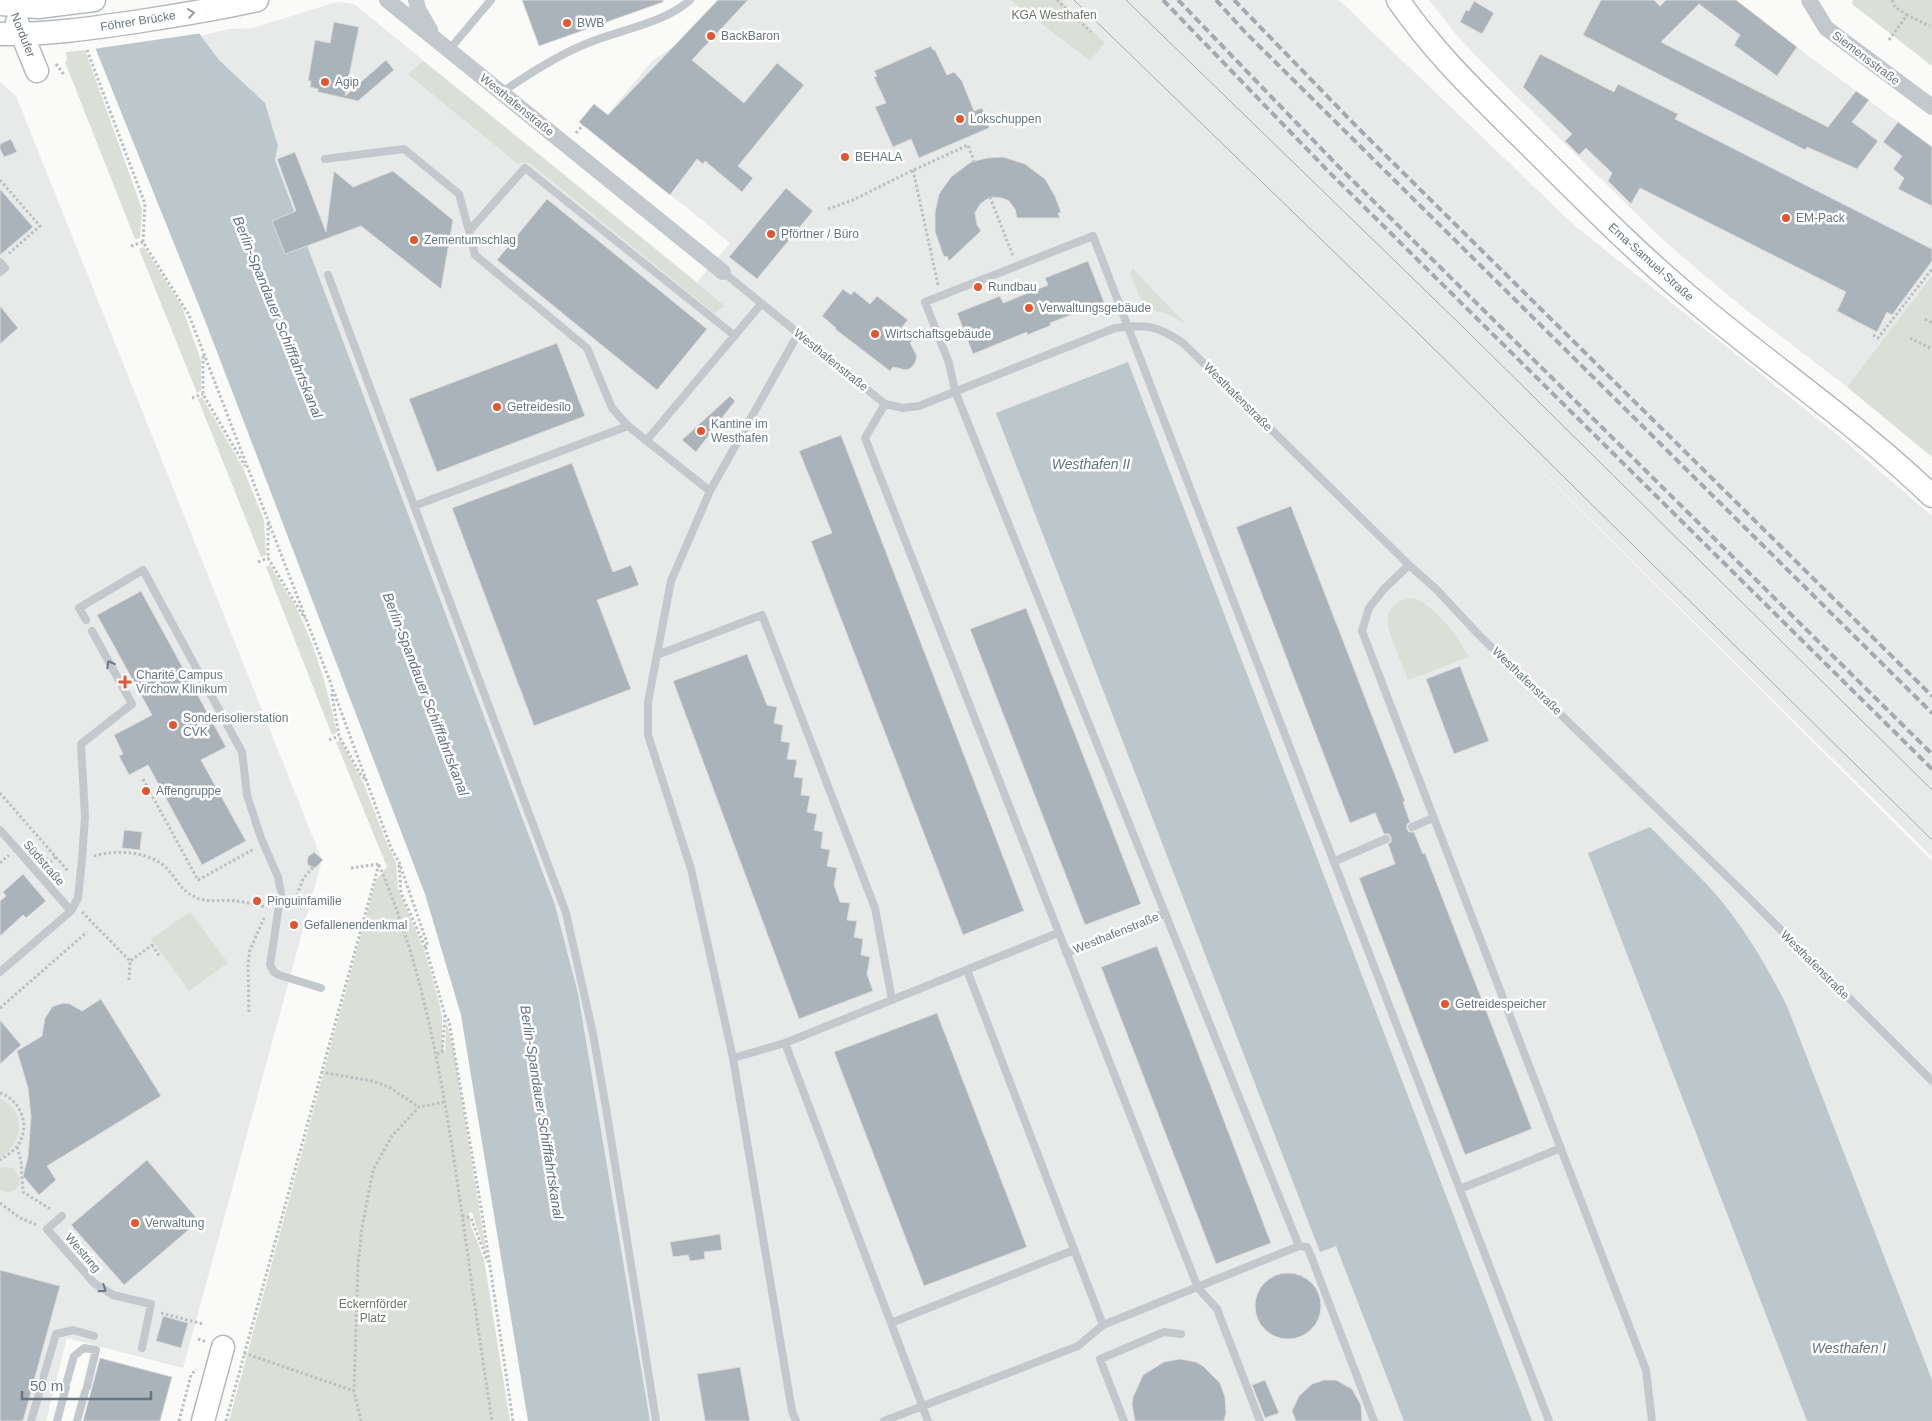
<svg xmlns="http://www.w3.org/2000/svg" width="1932" height="1421" font-family="Helvetica,sans-serif">
<style>
.built{fill:#e8e9e9}
.green{fill:#dadfd7}
.water{fill:#bbc7cb}
.pier{fill:#fafaf8}
.building{fill:#aab3b9;stroke:#dcdcda}
.lines{fill:none;stroke-linecap:round;stroke-linejoin:round}
.secondary-casing{stroke:#b3babf;stroke-width:25}
.path{stroke:#bbbfc2;stroke-width:3;stroke-dasharray:2.5 2.5;stroke-linecap:butt}
.lane{stroke:#c3c8cc;stroke-width:8}
.street{stroke:#c3c8cc;stroke-width:16}
.secondary{stroke:#fff;stroke-width:22}
.tram{stroke:#a2aab0;stroke-width:1}
.rail{stroke:#a2aab0;stroke-width:4;stroke-dasharray:8 4;stroke-linecap:butt}
.oneway{stroke:#939fa8}
.oneway2{stroke:#6a7a87}
.poi-dot{fill:#e4572e;stroke:#fff;stroke-width:2}
.labels{text-anchor:middle;stroke-width:5;stroke-linejoin:round;paint-order:stroke}
.park-label{font-size:12px;fill:#687a64;stroke:#fff}
.street-label{font-size:12px;fill:#657683;stroke:#fff}
.poi-label{font-size:12px;fill:#657683;stroke:#fff;text-anchor:start}
.water-label{font-size:14px;font-style:italic;fill:#60757c;stroke:#fff}
</style>
<rect width="100%" height="100%" fill="#fafaf8"/>
<!-- built -->
<path class="built" d="M722 0H1010L1090 61 1105 43 1060 0H1339L1575 226 1840 437 1932 516V857L1470 400 1932 861V1421H650L578 993 555 905 275 160 278 146 265 103 219 60 201 36 229 29 252 28 337 2 354 4 697 282 730 243 593 132 652 61 684 40Z
M1429 0H1736L1742 7 1932 147V275L1847 387 1740 305 1691 264 1659 236 1487 67 1459 38Z
M0 82 16 96 322 860 183 1368 67 1338 46 1421H0Z"/>
<!-- green -->
<path class="green" d="M1010 0H1060L1105 43 1090 61Z
M1853 0H1932V66L1852 4Z
M85 50 142 209 140 238 135 239 65 62 67 61 66 52Z
M423 61 725 306 714 313 531 164 523 162 518 164 408 74Z
M144 247 182 307 201 360V391L197 393 139 249Z
M1133 269 1185 323 1165 313 1144 308 1130 273Z
M1932 275V457L1847 387Z
M202 397 243 468 264 520 266 555 261 557 198 399Z
M270 565C280 583 293 600 301 618 318 654 329 695 337 733L332 735 266 567Z
M1411 598C1435 603 1457 636 1469 657L1408 680C1404 669 1399 658 1395 647 1386 624 1380 604 1411 598Z
M341 741 364 784 387 844 396 862 398 889 425 952 439 1002 442 1017V1039L445 1054 446 1020 454 1052 487 1257 472 1212 469 1213 471 1226 484 1259 510 1421H229L376 880 387 867 336 742Z
M190 912 228 963 189 991 151 939Z
M0 1099C27 1110 23 1145 0 1158Z
M5 1167 14 1168 20 1179C20 1190 10 1195 0 1190V1169Z"/>
<!-- water -->
<path class="water" d="M76 0H185L201 36 219 60 265 103 278 146 275 160 555 905 578 993 650 1421H528L461 1015 425 894 204 318Z
M1128 362 1532 1421H1404L1336 1246 1320 1252 996 413Z
M1650 827C1670 848 1692 868 1712 890 1743 925 1766 965 1787 1006L1932 1380V1421H1807L1588 853Z"/>
<!-- pier -->
<path class="pier" d="M74 0H187L203 33 93 49Z"/>
<!-- building -->
<path class="building" d="M522 0H663V2L539 46Z
M718 0H748L692 60 744 103 777 63 804 85 738 166 753 178 742 192 705 161 703 164 697 159 670 195 579 122 594 104 608 115Z
M1601 0H1654L1660 6 1666 0H1736L1797 47 1777 76 1734 45 1740 35 1699 4 1661 42 1828 127 1856 91 1869 100 1852 122 1878 141 1857 169 1807 147 1805 150 1583 35Z
M1474 1 1494 13 1482 34 1460 22 1466 10 1469 11Z
M334 22 359 27 345 96 386 60 394 70 358 101 318 92V89L310 87 311 81H308L315 40 330 43Z
M931 46 933 50H935L947 75 954 72 962 81 974 111 982 108 989 123V128L919 158 911 139 893 147 875 107 886 103 874 77 877 76 874 71Z
M1540 54 1614 92 1618 84 1678 114 1675 119 1932 249V261L1892 315 1887 312 1877 332 1837 311 1846 292 1640 188 1631 204 1608 181 1612 173 1586 148 1579 155 1565 141 1572 134 1523 87Z
M1898 122 1932 147V206L1898 189 1904 178 1893 169 1902 156 1883 142Z
M11 139 17 152 4 157 0 149V144Z
M295 152 326 232 334 171 353 187 393 171 453 220 441 289 361 226 285 254 272 221 296 211 277 159Z
M1003 157 1025 164 1045 179 1055 196 1061 212 1058 213 1060 218H1017L1015 209 1009 201 1002 198 990 197 980 204 975 213 977 225 981 231 949 261 947 256 944 257 935 232V212L939 194 951 177 971 162 987 158Z
M786 188 813 211 757 279 729 257Z
M0 189 33 227 0 255Z
M547 199 707 329 657 390 497 260Z
M1088 261 1104 302 1050 323 1051 325 1047 327 1027 335V332L973 354 957 313 1000 296 1003 303 1048 285 1045 278Z
M843 289 851 295 854 291 870 304 877 296 908 320 901 328 914 339 910 343 917 356 915 363 911 368 906 370 893 367 890 371 835 329 836 328 822 316Z
M0 306 18 328 0 344Z
M557 343 585 416 437 472 409 399Z
M730 396 735 401 696 452 682 440Z
M841 435 1024 911 963 935 811 541 832 533 799 451Z
M572 463 613 572 631 565 639 585 597 600 631 689 534 726 452 508Z
M1291 506 1405 801 1403 802 1410 822 1407 824V829L1409 832H1414L1423 854 1425 853 1532 1129 1465 1155 1359 878 1395 864 1388 844 1391 842V837L1389 834H1384L1375 813 1350 823 1236 527Z
M141 591 226 747 201 760 246 841 202 865 148 765 129 775 119 756 123 754 114 735 152 715 97 615Z
M1026 608 1141 904 1085 925 970 629Z
M747 654 767 705 777 707 774 723 783 725 781 741 790 743 787 759 797 760 794 777 803 778 801 795 810 796 807 812 817 814 814 830 823 832 821 848 830 850 827 866 837 868 834 885 840 902 850 903 847 920 857 921 854 937 863 939 861 955 870 957 867 974 873 991 799 1019 673 681Z
M1460 666 1489 741 1454 754 1426 679Z
M124 830 142 832 140 850 122 848Z
M314 852 323 860 315 868 308 865 307 861 308 857Z
M23 874 46 901 26 918 23 915 0 936V901L6 896 3 892Z
M1157 946 1271 1243 1216 1264 1101 967Z
M101 999 161 1096 47 1166 56 1180 39 1195 23 1176 28 1157 31 1117 28 1088 17 1051 42 1036 45 1018 52 1007 57 1005 63 1003 70 1004 82 1011Z
M937 1013 1027 1247 924 1286 834 1052Z
M0 1020 21 1045 0 1064Z
M147 1160 199 1221 124 1285 71 1225Z
M720 1234 722 1250 704 1252 705 1259 690 1261 688 1255 673 1257 670 1242Z
M0 1270 60 1286 23 1421H0Z
M1255 1306a33 33 0 1 1 66 0a33 33 0 1 1-66 0Z
M163 1316 188 1323 181 1348 156 1341Z
M100 1358 172 1377 160 1421H83Z
M1180 1359 1196 1362 1203 1366 1220 1383 1225 1397 1226 1413 1224 1421H1135L1132 1405 1133 1397 1143 1375 1164 1362Z
M740 1367 750 1421H705L697 1374Z
M1265 1380 1279 1413 1265 1418 1252 1385Z
M1324 1380H1336L1352 1389 1361 1405 1362 1421H1296L1292 1411 1299 1396 1312 1384Z"/>
<g class="lines">
<defs>
<path id="secondary" d="M1398 0C1435 54 1478 94 1524 140 1579 194 1633 250 1692 299 1771 366 1857 424 1932 496
M0 4 38 7 94 0
M17 22 37 71
M0 34C47 35 94 28 141 21 180 15 219 9 257 0
M203 1421 223 1347"/>
</defs>
<!-- secondary casing -->
<use href="#secondary" class="secondary-casing"/>
<!-- path -->
<path class="path" d="M1057 0 1091 32
M1892 0 1895 7 1907 15
M1889 40 1907 15 1930 26
M87 50 145 204 143 242 189 315 331 684 391 848 399 862 427 943 426 949 445 1015 449 1021 482 1213 513 1421
M56 64 65 76
M576 133 583 125
M913 170 938 285
M0 180 40 226 7 255
M990 197 1013 256
M828 209 853 200 907 173 968 145 974 161
M131 246 143 242
M1925 319 1932 323
M1873 335 1878 338 1932 269
M1910 338 1932 349
M203 356V394L245 466
M192 398 203 394
M268 523V558L305 619
M258 562 268 558
M333 689 332 695 339 736 361 775 366 780
M329 740 339 736
M143 779 198 880 254 849
M0 793 68 871
M94 856C118 849 153 851 170 872 179 883 183 892 197 898 208 903 224 899 236 901 246 902 256 905 267 907
M0 863 9 855
M43 863 47 859 50 862 56 857
M379 865C426 974 444 1090 461 1207 471 1278 481 1350 492 1421
M399 865 401 893 426 949
M351 868 379 864
M291 903 296 898 303 879 313 867
M82 912 130 961
M152 945 160 957
M129 980 130 961 155 943
M0 1008 87 932
M249 1012 248 964 250 950 264 918
M437 1054 442 1052 445 1016
M321 1072 372 1081 389 1087 419 1107
M0 1093C21 1100 31 1126 18 1145 14 1151 6 1156 0 1160
M17 1147 21 1161 23 1192 52 1210
M0 1203 20 1218 37 1225
M462 1216 471 1218 488 1262
M161 1313 203 1324
M198 1339 207 1342
M244 1353 354 1391
M179 1421 191 1375 196 1369
M226 1421 379 864
M361 1421 354 1391 358 1264 362 1228 373 1170 392 1136 419 1107 444 1102"/>
<!-- lane -->
<path class="lane" d="M449 50 491 0
M502 92C529 74 558 55 588 43 619 30 665 23 690 0
M325 159 404 149 459 194 469 231
M0 262 5 268 0 272
M723 272 885 404 903 408 919 406 1115 328C1146 324 1156 325 1183 343L1409 565 1436 589 1479 635 1746 895 1932 1081
M328 275 566 913 593 1034 606 1108 656 1421
M885 404 865 438 1198 1288 1217 1309 1260 1421
M647 440 761 304
M710 491 628 426 612 408 587 348 475 255 469 231 525 168 735 336
M414 506 628 426
M1409 565 1384 589 1369 608 1362 631 1646 1370 1652 1421
M86 620 79 608 143 570 242 752 247 795 261 838 278 877 281 892 270 965 274 972 279 975 321 988
M657 655 762 615 875 908 892 1000
M1412 827 1433 818
M0 830 71 911
M1335 861 1386 839
M1066 953 1165 913
M967 970 1103 1325 1299 1246 955 391 949 363 925 302 1093 236 1549 1421
M0 972 71 911 78 898 82 860 85 817 81 744 132 704 92 631
M785 1043 928 1421
M733 1058 785 1043 1058 933
M1460 1189 1561 1148
M62 1216 47 1229 94 1283 113 1295 151 1304 142 1348
M1299 1246 1307 1247 1311 1256 1374 1421
M891 1323 1074 1250
M44 1375 56 1334 73 1330 94 1336
M67 1381 74 1356 84 1348 96 1350 87 1387
M31 1421 43 1380
M57 1421 66 1387
M77 1421 85 1392
M796 1421 792 1411 733 1058 691 869 648 735V702L671 581 710 491 798 334
M884 1421 1078 1346 1103 1325
M1124 1421 1100 1359 1164 1332 1181 1334"/>
<!-- street -->
<path class="street" d="M387 0 723 272
M416 0 418 9 430 30
M1809 0 1826 28 1932 107"/>
<!-- secondary -->
<use href="#secondary" class="secondary"/>
<!-- tram -->
<path class="tram" d="M1074 0 1422 337 1932 840
M1126 0 1465 329 1932 790"/>
<!-- rail -->
<path class="rail" d="M1163 0 1331 174 1932 769
M1178 0 1339 167 1932 754
M1216 0 1245 32 1363 149 1932 713
M1234 0 1357 127 1932 696"/>
</g>
<!-- one-way arrows -->
<defs><path id="oneway-chevron" d="M-2-3.5L2.5 0L-2 3.5" fill="none" stroke-width="1.6" stroke-linecap="round" stroke-linejoin="round" transform="scale(1.25)"/></defs>
<use class="oneway" href="#oneway-chevron" transform="translate(191 13) rotate(-9)"/>
<g class="oneway2">
<use href="#oneway-chevron" transform="translate(110 664) rotate(-118)"/>
<use href="#oneway-chevron" transform="translate(103 1289) rotate(33)"/>
</g>
<!-- markers -->
<g class="poi-dot">
<circle cx="567" cy="23" r="5"/>
<circle cx="711" cy="36" r="5"/>
<circle cx="325" cy="82" r="5"/>
<circle cx="960" cy="119" r="5"/>
<circle cx="845" cy="157" r="5"/>
<circle cx="1786" cy="218" r="5"/>
<circle cx="771" cy="234" r="5"/>
<circle cx="414" cy="240" r="5"/>
<circle cx="978" cy="287" r="5"/>
<circle cx="1029" cy="308" r="5"/>
<circle cx="875" cy="334" r="5"/>
<circle cx="497" cy="407" r="5"/>
<circle cx="701" cy="431" r="5"/>
<path d="M122.5 674.5h5v5h5v5h-5v5h-5v-5h-5v-5h5z"/>
<circle cx="173" cy="725" r="5"/>
<circle cx="146" cy="791" r="5"/>
<circle cx="257" cy="901" r="5"/>
<circle cx="294" cy="925" r="5"/>
<circle cx="1445" cy="1004" r="5"/>
<circle cx="135" cy="1223" r="5"/>
</g>
<g class="labels">
<!-- park labels -->
<g class="park-label">
<text x="1054" y="19">KGA Westhafen</text>
<text x="373" y="1308">Eckernförder<tspan x="373" dy="14">Platz</tspan></text>
</g>
<!-- street labels -->
<g class="street-label">
<text transform="translate(138 21) rotate(-9)" y="4">Föhrer Brücke</text>
<text transform="translate(23 35) rotate(68)" y="4">Nordufer</text>
<text transform="translate(1866 58) rotate(37)" y="4">Siemensstraße</text>
<text transform="translate(517 105) rotate(39)" y="4">Westhafenstraße</text>
<text transform="translate(1651 262) rotate(42)" y="4">Erna-Samuel-Straße</text>
<text transform="translate(831 360) rotate(39)" y="4">Westhafenstraße</text>
<text transform="translate(1238 397) rotate(45)" y="4">Westhafenstraße</text>
<text transform="translate(1527 681) rotate(44)" y="4">Westhafenstraße</text>
<text transform="translate(44 863) rotate(49)" y="4">Südstraße</text>
<text transform="translate(1116 933) rotate(-22)" y="4">Westhafenstraße</text>
<text transform="translate(1815 965) rotate(45)" y="4">Westhafenstraße</text>
<text transform="translate(83 1253) rotate(49)" y="4">Westring</text>
</g>
<!-- poi labels -->
<g class="poi-label">
<text x="577" y="27">BWB</text>
<text x="721" y="40">BackBaron</text>
<text x="335" y="86">Agip</text>
<text x="970" y="123">Lokschuppen</text>
<text x="855" y="161">BEHALA</text>
<text x="1796" y="222">EM-Pack</text>
<text x="781" y="238">Pförtner / Büro</text>
<text x="424" y="244">Zementumschlag</text>
<text x="988" y="291">Rundbau</text>
<text x="1039" y="312">Verwaltungsgebäude</text>
<text x="885" y="338">Wirtschaftsgebäude</text>
<text x="507" y="411">Getreidesilo</text>
<text x="711" y="428">Kantine im<tspan x="711" dy="14">Westhafen</tspan></text>
<text x="136" y="679">Charité Campus<tspan x="136" dy="14">Virchow Klinikum</tspan></text>
<text x="183" y="722">Sonderisolierstation<tspan x="183" dy="14">CVK</tspan></text>
<text x="156" y="795">Affengruppe</text>
<text x="267" y="905">Pinguinfamilie</text>
<text x="304" y="929">Gefallenendenkmal</text>
<text x="1455" y="1008">Getreidespeicher</text>
<text x="145" y="1227">Verwaltung</text>
</g>
<!-- water labels -->
<g class="water-label">
<text transform="translate(278 317) rotate(68)" y="5">Berlin-Spandauer Schifffahrtskanal</text>
<text x="1091" y="469">Westhafen II</text>
<text transform="translate(426 694) rotate(69)" y="5">Berlin-Spandauer Schifffahrtskanal</text>
<text transform="translate(542 1112) rotate(81)" y="5">Berlin-Spandauer Schifffahrtskanal</text>
<text x="1849" y="1353">Westhafen I</text>
</g>
</g>
<!-- scale -->
<path d="M22 1391v8h129v-8" fill="none" stroke="#657683" stroke-width="2.5"/>
<text x="30" y="1391" font-size="15" fill="#657683" stroke="#ffffff" stroke-width="4" paint-order="stroke">50 m</text>
</svg>
